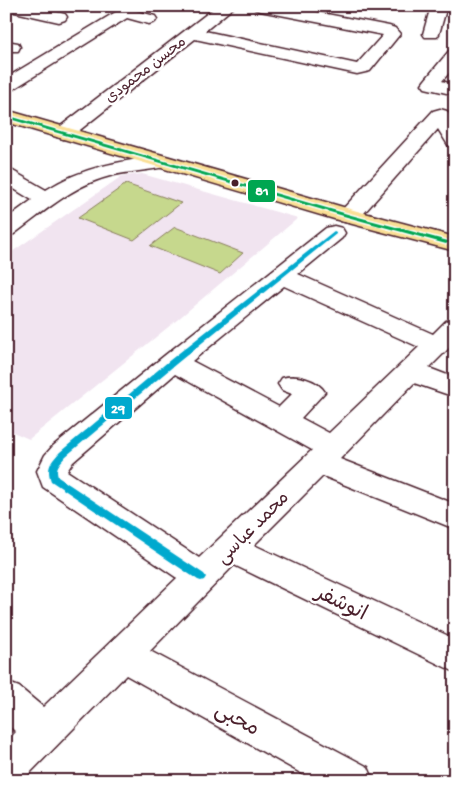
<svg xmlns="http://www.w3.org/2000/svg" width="461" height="787" font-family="'Gochi Hand','Playpen Sans Arabic',sans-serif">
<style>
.built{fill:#f1e4f0}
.green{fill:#c6d88d;stroke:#887c5c}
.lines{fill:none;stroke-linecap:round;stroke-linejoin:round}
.minor-casing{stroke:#4a1f2b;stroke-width:3}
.major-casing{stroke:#4a1f2b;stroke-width:3}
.minor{fill:#fff;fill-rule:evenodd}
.major{fill:#fadf96;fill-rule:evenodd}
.bus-1-casing{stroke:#fff;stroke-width:3}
.bus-2-casing{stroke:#fff;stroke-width:3}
.bus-1{fill:#00a651;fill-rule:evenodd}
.bus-2{fill:#00a9ce;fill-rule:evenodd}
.bus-dot{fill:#4a1f2b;stroke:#fff;stroke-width:2}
.labels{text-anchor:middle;stroke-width:5;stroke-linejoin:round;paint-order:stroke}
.far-street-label{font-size:15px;fill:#4a1f2b;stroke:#fff}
.street-label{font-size:18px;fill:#4a1f2b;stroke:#fff}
.near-street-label{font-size:21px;fill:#4a1f2b;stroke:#fff}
.line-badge{stroke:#fff;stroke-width:2}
.badge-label{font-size:14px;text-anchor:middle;font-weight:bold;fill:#fff}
</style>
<rect width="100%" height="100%" fill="#fff"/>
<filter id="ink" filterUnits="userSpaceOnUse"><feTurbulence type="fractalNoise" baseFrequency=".02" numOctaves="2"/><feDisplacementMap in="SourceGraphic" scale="10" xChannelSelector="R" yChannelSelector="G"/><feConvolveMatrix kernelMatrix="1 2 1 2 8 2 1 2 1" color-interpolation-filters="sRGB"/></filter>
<g filter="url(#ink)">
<!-- built -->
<path class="built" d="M142 174 298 218 177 320 29 439 6 429V256L122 176Z"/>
<!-- green -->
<path class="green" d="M126 184 181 203 134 240 78 218Z
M175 227 243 253 220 274 150 246Z"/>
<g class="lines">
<defs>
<path id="minor" d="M6 6H32L65 14 67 17 65 20 59 22 6 10Z
M217 6H235L205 31 357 64 383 35 260 11 255 9 252 6H285L389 26 395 28 400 34 370 71 357 74 195 39 71 137 64 139 57 137 54 133 57 129Z
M431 6H447L439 34 437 37H425L423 34Z
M125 8 155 16 157 19 155 22 149 24 127 18 12 90 6 91V78L119 10Z
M6 41 18 43 20 47 18 51H6Z
M455 50V66L442 81 455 85V95L425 88 422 84 425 80 449 51Z
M440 109 447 111 455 124V147L448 145 438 129 357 221 349 223 341 221 338 216 341 211 433 111Z
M161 156 168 158 171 162 168 166C149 171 129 171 110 176 73 185 44 212 14 234L6 236V219L32 200 6 184V169L13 171 46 190C82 167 120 161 161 156Z
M334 226 342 228 345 233 342 238 298 274 433 334 446 321 455 319V342L429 368 455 378V397L414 383 340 459 455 504V529L323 476 254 545 455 639V672L234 565 150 651 368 767 374 781H315L126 675 22 781H6V742L16 732 6 723V682L19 687 43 707 177 578 43 487 37 471 45 455 53 446 164 356 326 228ZM284 286 419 347 329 433 301 418 325 392C317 379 296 374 282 378L278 384 282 390 292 394 279 407 192 361ZM175 374 312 450 199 558 67 471 73 462Z"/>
<path id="major" d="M6 110 357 211 455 237V251L341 221 6 122Z"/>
</defs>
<!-- minor casing -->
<use href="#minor" class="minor-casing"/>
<!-- major casing -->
<use href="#major" class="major-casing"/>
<!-- minor -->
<use href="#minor" class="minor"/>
<!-- major -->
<use href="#major" class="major"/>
<defs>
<path id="bus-1" d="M6 115 351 215 448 241 449 242 446 244 347 217 6 118Z"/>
<path id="bus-2" d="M334 231 336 232V234L176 364 66 456C59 464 55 467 58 477L204 574 206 577 204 580 201 581 198 580 51 481C46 467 51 462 60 452L170 360Z"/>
</defs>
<!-- bus-1 casing -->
<use href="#bus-1" class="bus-1-casing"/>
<!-- bus-2 casing -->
<use href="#bus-2" class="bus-2-casing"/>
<!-- bus-1 -->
<use href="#bus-1" class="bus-1"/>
<!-- bus-2 -->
<use href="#bus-2" class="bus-2"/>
</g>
</g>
<!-- markers -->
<circle class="bus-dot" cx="235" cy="183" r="4.5"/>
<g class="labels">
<!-- far-street labels -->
<g class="far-street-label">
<text transform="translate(145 69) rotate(-38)" y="5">محسن محمودی</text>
</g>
<!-- street labels -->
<g class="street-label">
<text transform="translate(252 527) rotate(-45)" y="6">محمد عباسی</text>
</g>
<!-- near-street labels -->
<g class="near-street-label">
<text transform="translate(342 602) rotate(26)" y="7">انوشفر</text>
<text transform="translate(238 718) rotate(29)" y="7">محبی</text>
</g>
</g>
<g class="line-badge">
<rect x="247" y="179" width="29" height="24" rx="5" fill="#00a651"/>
<rect x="104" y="396" width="29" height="24" rx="5" fill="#00a9ce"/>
</g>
<g class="badge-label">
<text x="262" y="195">81</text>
<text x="118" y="413">29</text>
</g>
<!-- margin -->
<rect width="461" height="787" fill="none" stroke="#fff" stroke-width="25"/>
<rect x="12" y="12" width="436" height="762" fill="none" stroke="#4a1f2b" stroke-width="2" filter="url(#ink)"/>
</svg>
